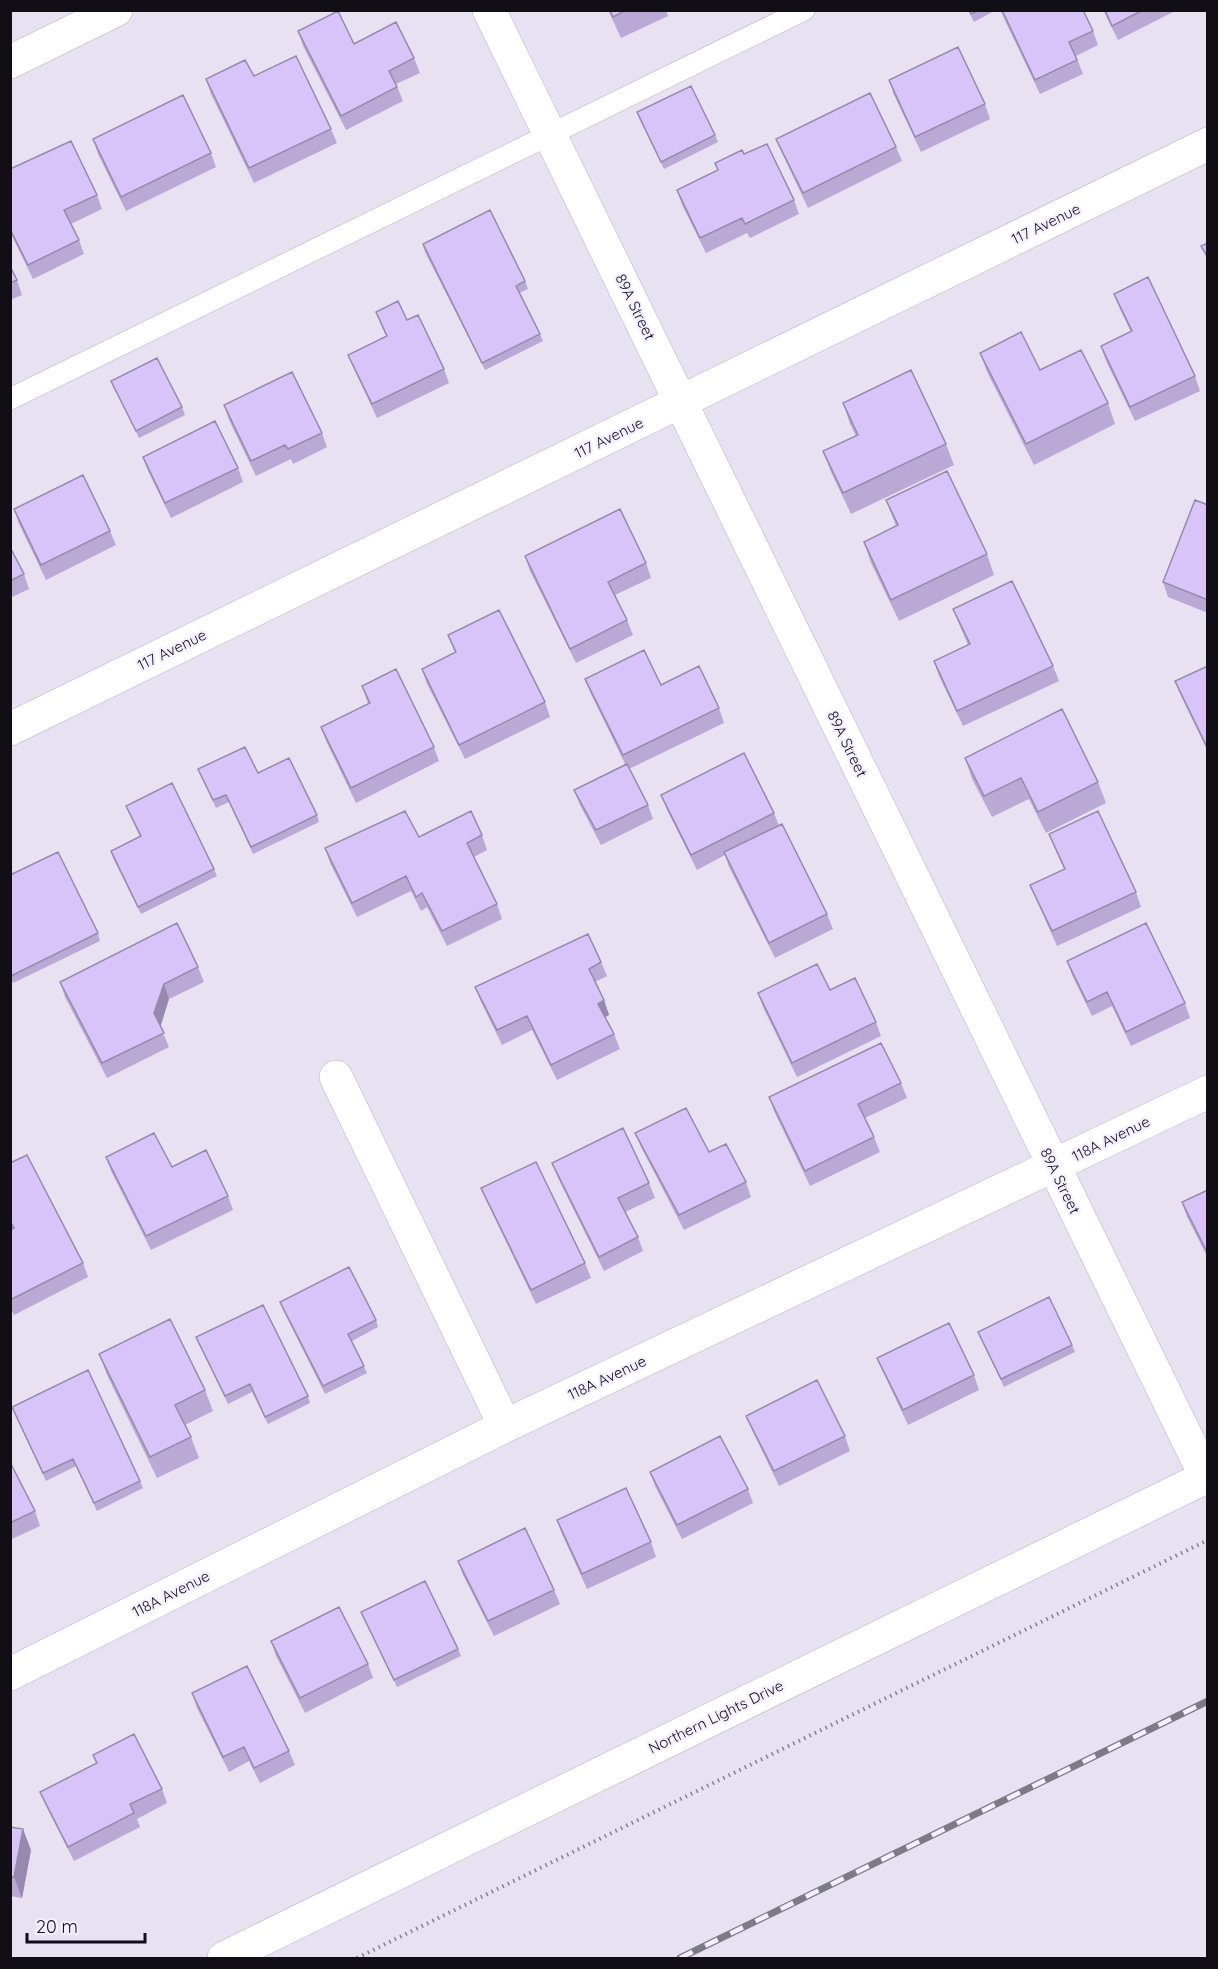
<svg xmlns="http://www.w3.org/2000/svg" width="1218" height="1969" font-family="Quicksand,sans-serif">
<style>
.lines{fill:none;stroke-linecap:round;stroke-linejoin:round}
.service-casing{stroke:#b9b3c3;stroke-width:22}
.minor-casing{stroke:#b9b3c3;stroke-width:34}
.secondary-casing{stroke:#b9b3c3;stroke-width:34}
.path{stroke:#85818c;stroke-width:4;stroke-dasharray:1.5 4.5;stroke-linecap:butt}
.service{stroke:#fff;stroke-width:21}
.minor{stroke:#fff;stroke-width:33}
.secondary{stroke:#fff;stroke-width:33}
.rail-casing{stroke:#7e7a85;stroke-width:7}
.rail{stroke:#f4eeff;stroke-width:4.5;stroke-dasharray:14;stroke-linecap:butt}
.wall{fill:#baa9d5}
.shaded-wall{fill:#9789ae}
.building{fill:#d8c4f8;stroke:#9789ae;stroke-width:1.5}
.labels{text-anchor:middle;stroke-width:4.5;stroke-linejoin:round;paint-order:stroke}
.street-label{font-size:15px;fill:#110f15;stroke:#f4eeff}
</style>
<rect width="100%" height="100%" fill="#e7e1f1"/>
<g class="lines">
<defs>
<path id="service" d="M10 399 804 10"/>
<path id="minor" d="M489 10 1206 1477
M10 62 116 10
M10 729 1208 144
M336 1077 505 1426
M10 1674 505 1426 1208 1092"/>
<path id="secondary" d="M224 1958 1208 1476"/>
</defs>
<!-- service casing -->
<use href="#service" class="service-casing"/>
<!-- minor casing -->
<use href="#minor" class="minor-casing"/>
<!-- secondary casing -->
<use href="#secondary" class="secondary-casing"/>
<!-- path -->
<path class="path" d="M357 1958 1208 1540"/>
<!-- service -->
<use href="#service" class="service"/>
<!-- minor -->
<use href="#minor" class="minor"/>
<!-- secondary -->
<use href="#secondary" class="secondary"/>
<defs>
<path id="rail" d="M680 1958 1208 1701"/>
</defs>
<!-- rail casing -->
<use href="#rail" class="rail-casing"/>
<!-- rail -->
<use href="#rail" class="rail"/>
</g>
<!-- wall -->
<path class="wall" d="M608 10H666L668 16 621 38Z
M968 10H996L974 22Z
M1000 10H1083L1093 31 1098 45 1076 56 1083 74 1040 94Z
M1103 10H1177L1118 40Z
M298 31 354 44 414 58 420 73 396 84 403 101 346 130 303 46Z
M254 76 331 129 337 143 254 183 211 94 206 79Z
M889 80 985 104 990 119 921 152 894 95Z
M637 112 715 135 718 142 664 169 640 120Z
M93 139 211 153 216 167 126 211 98 154Z
M776 139 896 147 902 161 808 208 782 153Z
M744 154 794 200 799 214 750 238 747 233 706 253 682 205 677 190 718 170 715 163Z
M10 169 97 195 102 209 71 224 79 240 84 254 33 279 10 232Z
M423 244 525 281 528 289 519 293 540 334 543 341 485 370 425 252Z
M10 266 17 280 22 295 10 300Z
M1114 294 1195 376 1200 391 1135 421 1106 361 1101 346 1131 332 1120 309Z
M376 312 407 320 444 369 449 383 377 418 354 369 348 355 386 336Z
M980 353 1040 370 1108 403 1115 424 1034 465 988 374Z
M111 381 182 407 185 415 139 438 114 388Z
M843 403 946 444 954 465 851 514 831 472 823 451 856 436 850 424Z
M224 405 322 433 327 447 293 464 291 459 256 476 229 420Z
M143 457 238 468 243 482 171 518 148 471Z
M886 500 987 554 994 575 899 621 871 563 864 542 896 526Z
M1208 505V613L1168 597 1163 582Z
M14 509 110 531 116 545 46 580 19 524Z
M10 547 24 574 29 589 10 598Z
M525 556 646 563 651 578 615 595 627 620 633 635 576 663 530 571Z
M953 609 1053 666 1059 681 963 726 939 676 934 661 968 645 959 624Z
M448 635 545 702 550 717 465 759 427 684 422 669 455 653Z
M1208 666V752L1181 696 1175 681Z
M585 679 661 685 719 708 724 723 629 769 648 805 653 819 601 845 580 805 574 790 625 764 591 694Z
M362 686 434 747 439 761 356 803 326 741 321 727 368 704Z
M965 758 1098 782 1106 803 1046 833 1029 799 992 817 972 779Z
M198 769 258 773 317 815 319 822 253 854 229 802 216 808Z
M661 795 774 813 779 826 827 914 833 929 775 958 729 867 725 855 697 870 667 810Z
M126 806 214 869 217 876 141 914 113 858 111 851 140 837Z
M1049 834 1136 892 1141 907 1057 946 1036 899 1030 885 1064 869 1055 849Z
M482 835 487 850 474 857 497 904 502 919 447 946 427 907 421 911 411 891 357 917 330 863 325 848 419 837Z
M10 875 98 933 100 941 13 983 10 977Z
M1067 961 1185 1003 1190 1018 1131 1046 1112 1006 1092 1016 1072 975Z
M601 962 607 976 595 982 604 1000 609 1015 605 1017 614 1034 620 1049 557 1080 532 1030 502 1045 481 1002 475 987Z
M198 967 204 982 169 999 160 1026 169 1047 107 1078 65 997 60 982Z
M830 990 876 1022 881 1036 797 1077 763 1007 758 993Z
M901 1083 907 1098 865 1118 874 1137 880 1152 810 1186 774 1111 769 1097Z
M635 1133 709 1152 746 1182 751 1197 684 1230 641 1147Z
M106 1157 172 1167 228 1196 233 1210 151 1250 111 1171Z
M10 1163 83 1263 88 1277 14 1315 10 1308V1230L13 1229 10 1225Z
M552 1163 649 1183 655 1198 625 1212 638 1237 643 1251 604 1271 558 1178Z
M481 1188 585 1263 591 1278 536 1304 487 1202Z
M1208 1190V1258L1187 1217 1182 1202Z
M280 1302 376 1320 378 1327 352 1341 367 1373 325 1394 283 1310Z
M978 1332 1072 1345 1075 1352 1004 1387Z
M196 1337 308 1396 310 1403 268 1424 252 1392 228 1404Z
M99 1354 205 1390 213 1411 185 1425 191 1437 199 1458 157 1478 107 1375Z
M877 1358 974 1375 979 1390 908 1425 883 1372Z
M12 1407 140 1481 143 1488 97 1511 76 1466 46 1481Z
M746 1416 845 1436 850 1451 779 1486 752 1430Z
M10 1462 35 1511 40 1526 10 1540Z
M650 1472 748 1489 753 1503 682 1539 655 1486Z
M557 1520 651 1542 656 1557 587 1589 562 1534Z
M458 1561 554 1590 560 1604 494 1636 463 1575Z
M361 1612 458 1649 461 1656 397 1687Z
M271 1641 368 1664 373 1678 305 1713 276 1656Z
M192 1693 289 1751 295 1765 260 1783 249 1761 229 1772 197 1708Z
M93 1755 162 1789 167 1803 137 1819 140 1827 74 1861 46 1806 40 1792 96 1764Z
M10 1827 31 1850 22 1898 10 1896Z"/>
<!-- shaded-wall -->
<path class="shaded-wall" d="M164 984 169 999 160 1028 154 1013Z
M604 1000 609 1015 604 1018 598 1004Z
M23 1829 31 1850 22 1898 14 1877Z"/>
<!-- building -->
<path class="building" d="M610 10H626L613 17Z
M969 10H979L971 14Z
M1002 10H1083L1093 31 1069 42 1077 60 1035 80Z
M1105 10H1143L1112 26Z
M338 11 354 44 396 22 414 58 389 71 397 87 341 116 298 31Z
M958 47 985 104 915 137 889 80Z
M296 56 331 129 249 168 206 79 245 60 254 76Z
M691 86 715 135 661 162 637 112Z
M870 93 896 147 803 193 776 139Z
M183 95 211 153 121 197 93 139Z
M71 141 97 195 64 210 79 240 28 265 10 229V169Z
M767 144 794 200 745 224 742 218 700 238 677 190 718 170 715 163 742 150 744 154Z
M490 210 525 281 516 286 540 334 482 363 423 244Z
M1208 243V258L1201 246Z
M10 266 17 280 10 283Z
M1148 277 1195 376 1130 407 1101 346 1132 331 1114 294Z
M398 301 407 320 418 315 444 369 372 404 348 355 387 336 376 312Z
M1021 332 1040 370 1081 350 1108 403 1026 444 980 353Z
M157 358 182 407 136 431 111 381Z
M911 370 946 444 843 493 823 451 858 435 843 403Z
M292 372 322 433 288 449 285 445 251 461 224 405Z
M215 421 238 468 165 503 143 457Z
M947 471 987 554 891 600 864 542 898 525 886 500Z
M83 475 110 531 41 565 14 509Z
M1195 500 1208 505V600L1163 582Z
M620 509 646 563 608 582 627 620 570 649 525 556Z
M10 547 24 574 10 581Z
M1012 581 1053 666 957 711 934 661 970 644 953 609Z
M499 610 545 702 459 745 422 669 456 652 448 635Z
M644 650 661 685 699 666 719 708 623 755 585 679Z
M1208 666V749L1175 681Z
M396 669 434 747 351 788 321 727 370 703 362 686Z
M1062 709 1098 782 1038 812 1021 778 984 796 965 758Z
M245 747 258 773 289 758 317 815 251 847 226 795 213 800 198 769Z
M744 753 774 813 691 855 661 795Z
M627 764 648 805 596 830 574 790Z
M172 783 214 869 138 907 111 851 141 836 126 806Z
M405 811 419 837 471 811 482 835 467 843 497 904 442 931 422 893 416 897 406 876 352 903 325 848Z
M1098 811 1136 892 1052 931 1030 885 1065 869 1049 834Z
M782 824 827 914 769 943 724 852Z
M58 852 98 933 11 976 10 875Z
M177 923 198 967 164 984 154 1013 164 1033 102 1063 60 982Z
M1146 923 1185 1003 1126 1032 1107 992 1087 1002 1067 961Z
M588 934 601 962 589 969 604 1000 598 1004 614 1034 551 1065 527 1016 497 1030 475 987Z
M817 964 830 990 855 978 876 1022 792 1063 758 993Z
M881 1043 901 1083 858 1104 874 1137 805 1171 769 1097Z
M686 1108 709 1152 726 1144 746 1182 679 1215 635 1133Z
M623 1128 649 1183 618 1198 638 1237 599 1257 552 1163Z
M154 1133 172 1167 206 1150 228 1196 146 1236 106 1157Z
M27 1155 83 1263 10 1300V1230L14 1228 10 1221V1163Z
M536 1162 585 1263 531 1290 481 1188Z
M1208 1190V1254L1182 1202Z
M349 1267 376 1320 348 1334 364 1366 323 1386 280 1302Z
M1049 1297 1072 1345 1001 1379 978 1332Z
M263 1305 308 1396 265 1417 250 1384 225 1396 196 1337Z
M170 1319 205 1390 175 1405 191 1437 150 1457 99 1354Z
M949 1323 974 1375 903 1410 877 1358Z
M88 1370 140 1481 94 1503 73 1459 43 1473 12 1407Z
M817 1380 845 1436 774 1471 746 1416Z
M720 1436 748 1489 677 1525 650 1472Z
M10 1462 35 1511 10 1523Z
M626 1488 651 1542 582 1574 557 1520Z
M525 1528 554 1590 488 1621 458 1561Z
M425 1581 458 1649 394 1680 361 1612Z
M339 1607 368 1664 300 1698 271 1641Z
M247 1666 289 1751 254 1768 244 1747 223 1757 192 1693Z
M134 1734 162 1789 130 1804 134 1813 68 1847 40 1792 97 1763 93 1755Z
M10 1827 23 1829 14 1877H10Z"/>
<g class="labels">
<!-- street labels -->
<g class="street-label">
<text transform="translate(1046 224) rotate(-26)" y="5">117 Avenue</text>
<text transform="translate(635 307) rotate(64)" y="5">89A Street</text>
<text transform="translate(609 438) rotate(-26)" y="5">117 Avenue</text>
<text transform="translate(172 650) rotate(-26)" y="5">117 Avenue</text>
<text transform="translate(847 744) rotate(64)" y="5">89A Street</text>
<text transform="translate(1111 1139) rotate(-26)" y="5">118A Avenue</text>
<text transform="translate(1060 1181) rotate(64)" y="5">89A Street</text>
<text transform="translate(607 1378) rotate(-25)" y="5">118A Avenue</text>
<text transform="translate(171 1594) rotate(-27)" y="5">118A Avenue</text>
<text transform="translate(716 1717) rotate(-26)" y="5">Northern Lights Drive</text>
</g>
</g>
<!-- border -->
<rect width="1218" height="1969" fill="none" stroke="#110f15" stroke-width="24"/>
<!-- scale -->
<path d="M27 1933v9h118v-9" fill="none" stroke="#110f15" stroke-width="3"/>
<text x="36" y="1933" font-size="18" fill="#110f15" stroke="#f4eeff" stroke-width="4.5" paint-order="stroke">20 m</text>
</svg>
